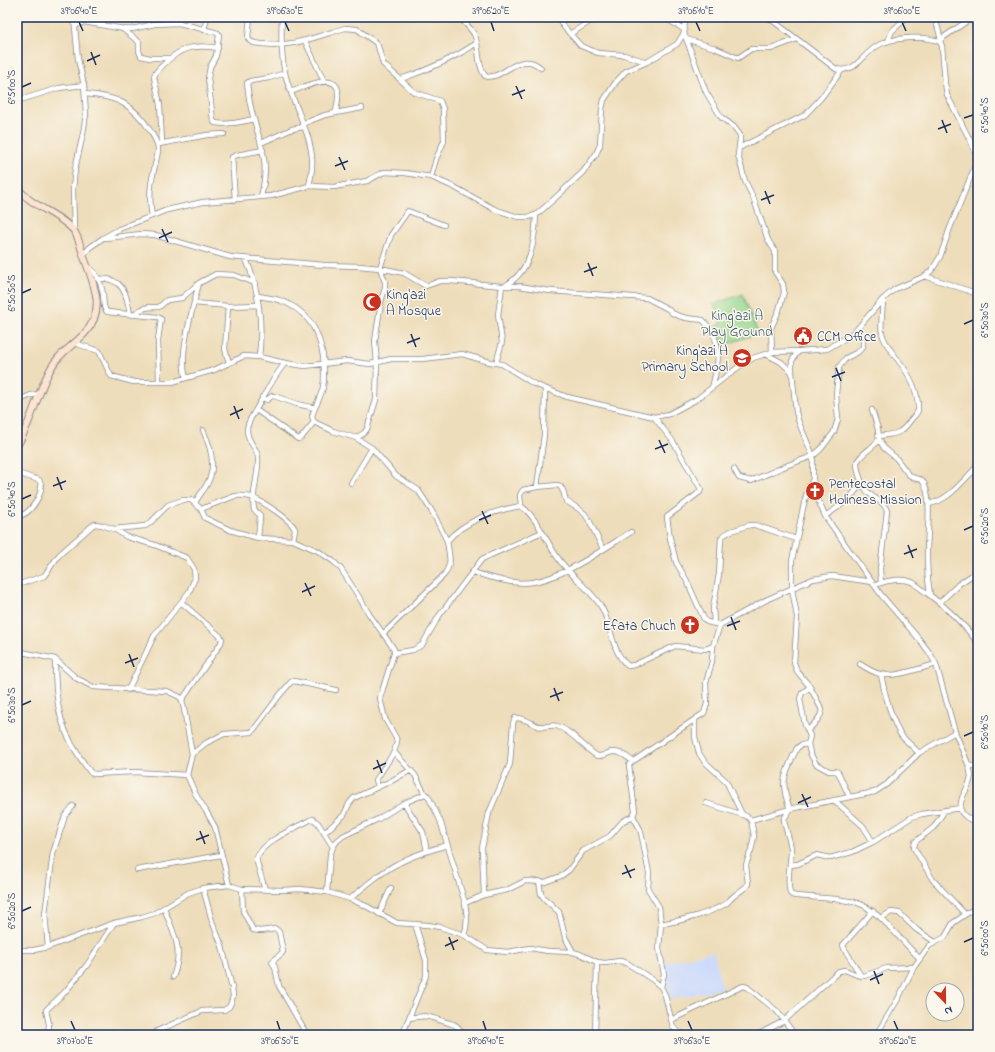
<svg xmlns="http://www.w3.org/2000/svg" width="995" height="1052" font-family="'Indie Flower',sans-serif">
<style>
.built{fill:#cddbfa}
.green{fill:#95d68d;stroke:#588276}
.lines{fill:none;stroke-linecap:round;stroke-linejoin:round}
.street-casing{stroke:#84868c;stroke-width:6}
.secondary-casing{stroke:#84868c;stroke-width:8}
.street{stroke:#fff;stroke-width:4.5}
.secondary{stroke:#fde4d0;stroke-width:6}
.ticks{fill:none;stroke:#1b2f5e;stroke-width:1.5}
.labels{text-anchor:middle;stroke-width:3;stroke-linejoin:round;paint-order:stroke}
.poi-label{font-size:14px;fill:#1b2f5e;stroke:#fbf7ec;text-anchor:start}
.park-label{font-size:14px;fill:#3a596a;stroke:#fbf7ec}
.neatline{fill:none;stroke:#1b2f5e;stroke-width:1.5}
.ticks-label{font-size:10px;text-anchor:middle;fill:#1b2f5e}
</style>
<rect width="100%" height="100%" fill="#fbf7ec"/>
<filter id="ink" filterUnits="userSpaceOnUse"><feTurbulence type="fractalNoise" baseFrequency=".025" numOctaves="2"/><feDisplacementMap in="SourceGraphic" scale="8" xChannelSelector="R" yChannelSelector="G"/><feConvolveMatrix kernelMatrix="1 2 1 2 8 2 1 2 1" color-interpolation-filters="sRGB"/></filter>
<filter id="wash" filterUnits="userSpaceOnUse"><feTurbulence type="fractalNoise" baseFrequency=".012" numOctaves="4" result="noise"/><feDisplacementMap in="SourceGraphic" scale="16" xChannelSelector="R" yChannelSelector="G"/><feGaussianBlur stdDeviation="0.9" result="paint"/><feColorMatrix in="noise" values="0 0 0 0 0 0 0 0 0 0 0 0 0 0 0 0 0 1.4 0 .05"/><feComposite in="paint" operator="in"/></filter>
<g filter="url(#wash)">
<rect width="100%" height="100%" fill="#eeddba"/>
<!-- built -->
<path class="built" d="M714 951 722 988 671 1000 663 963Z"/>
<!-- green -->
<path class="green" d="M743 294 758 333 722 346 715 326 722 324 714 304Z"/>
</g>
<g filter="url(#ink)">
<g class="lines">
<defs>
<path id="street" d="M250 17 248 38 250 41 254 43C289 49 312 38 345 28L357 29 375 42 378 46 383 64 414 92 440 101 443 109 444 141 436 159 431 177
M282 17C281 35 281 55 285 73 291 101 310 130 312 158 313 168 311 177 309 186
M459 17C465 23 472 29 475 36 480 49 477 65 485 76 502 82 520 48 541 68
M561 17V23L564 27 581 46 598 53 624 55 647 62
M664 17 685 30
M768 17 836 69C855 74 862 55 877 46 891 37 925 35 940 42L942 46 945 83 947 95 972 144 976 154 975 166 950 228 940 257 932 270 925 276 895 289 883 299 857 329 849 336 827 349 800 351 796 354 792 361V372L796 412 799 423 813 456V479L816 495 825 516 864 571 882 596 919 639 929 652 936 664 955 732 969 766 971 776 969 784 962 798 960 808 962 813 966 817 978 824
M935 17 941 40
M75 26 84 22 124 29H132L155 24 179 23 218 33 219 35 216 56 210 67 208 78 213 120 215 123C228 125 241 122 254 119
M124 30 139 42V51L141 56 150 58H170
M204 30 207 17
M684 33 706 92 721 117 734 127 740 135V139L738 155 745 181 753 197 768 240 775 251V272L783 284 784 292 779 310 771 328 772 352
M570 34 597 17
M686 39 715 48 738 58 751 49H771L797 39
M941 39 973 17
M305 41 324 81
M888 41 892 31 907 17
M401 79C428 70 453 59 477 43
M291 92C301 88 330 74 337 87 340 93 337 105 336 112
M85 94C116 96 134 104 151 132 154 137 158 143 158 149 158 156 155 163 154 170 150 185 149 201 152 216
M17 101 59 88 84 85
M302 124 325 115 362 108
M162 143 160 105 154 77C155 72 159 69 163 65 181 47 193 44 218 48
M261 143 292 129 303 127
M159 144 207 135 224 134
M739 148 805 115 821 98 842 70
M261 196C271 160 259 142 251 108 249 100 248 91 247 83L250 81 269 78 285 73
M235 200 232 157 237 155 263 150
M74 231 73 189 75 169 83 134 86 114 84 85 78 59 74 17
M106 238 141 234 155 235 230 257 324 265 359 266 380 268 404 273 426 286 440 281H451L502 286H519L550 291 647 298 668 309 672 313 679 316 686 318 703 320C724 342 719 361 712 388
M83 256 89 248 103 238 119 229 167 210 203 202 271 196 309 186 334 187 367 181 384 172 405 173 431 177 454 187 494 209 518 217H528L536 215 553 200 583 172 596 154 600 145 602 109 604 100 616 82 626 71 647 62 677 44 684 33 685 17
M246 259C259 289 263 325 259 357
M87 266C96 271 101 283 103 294 104 301 102 307 107 312L158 317 161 319 158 340 159 382
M925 276 978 294
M98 279C123 276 127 295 130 314
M506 285C531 271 535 241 536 215
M257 296C264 297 272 298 279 300 306 309 319 329 323 356 324 366 325 377 323 387 321 397 315 406 312 416L314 422 333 431 356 438 372 448 396 476 418 490 433 513 447 541
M194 303 228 306 258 305
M228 306 225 349 229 363
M133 315C143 307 147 307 159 307L167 300 182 298 199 283 216 274 234 275 255 283
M74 343 99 351 111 376 134 382H172L214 370 244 356 259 357 285 363 305 366 347 361 370 364 391 359H423L462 354 490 362 502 364 534 384 567 397 654 417 669 414 697 399 737 368 753 358 772 352 800 351
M766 354 781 362 792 372
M496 363 502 342 498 315 502 286
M186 378C178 355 193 308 199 283
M262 397 267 400 272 396H274L297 404 315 408
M17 401 31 395 39 394
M256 410 298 439 301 438 314 422
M872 410 878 429 879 439 884 448 896 458 908 474 914 478 922 480C934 495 926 539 927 559 927 571 928 583 930 595
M654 417 672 440 701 489 700 492 667 517 670 538 676 562 687 581 704 619 707 622 720 625
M878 436C895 434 900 435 910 421 912 418 916 415 918 411 919 392 910 375 898 360 892 352 884 343 882 333 880 324 883 309 883 299
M356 438 364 433 367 429 376 400 377 363 375 341 381 302 385 288V282L380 268 391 235 408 211 444 225
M879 439C873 449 862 452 857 462 857 473 863 489 871 495 878 501 884 502 887 511L880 569 881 583
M734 469 739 478 751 481 788 465 813 456 821 449 834 432 838 419 836 394 839 367 846 358 858 352 863 347V341L857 329
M17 473 39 480C46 489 34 507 26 513 23 515 20 516 17 516
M351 483 372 448
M537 487 544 435 545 389
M195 503C199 495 205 489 208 482 217 465 210 445 203 430
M929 504C950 500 963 480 978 466
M521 506 520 495 523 490 537 487 558 485C564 488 564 495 566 501L579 509 585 514 590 522 603 549
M201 509 205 518 230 530 258 538 293 540 318 551 333 561 341 569 359 597 369 614 394 649V653L380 698 385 719 396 738 397 742 394 752 376 780 378 787
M825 516C843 504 850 500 862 482
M114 529 127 537 155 545 187 558 194 569 195 578 189 592 154 636 128 690
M258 538 260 517V515L254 510C251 493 259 476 258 458 258 448 247 443 247 430 247 423 252 416 255 411 265 394 273 378 285 363
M473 572C489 578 516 585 533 582 565 577 603 549 631 532
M878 584C888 580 902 578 912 582 917 585 922 590 927 593 946 607 964 624 978 643
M17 585 44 576 59 555 93 525 95 524 102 525 114 529 145 526 150 523 168 505 183 500H191L201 509 235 496C240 495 246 496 251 497 262 501 290 519 295 529L293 540
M940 602 959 584 978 571
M182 603 220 636 222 639 221 643 182 700
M714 623 713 608 719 574 721 538 724 535 731 531 750 525H755L796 539
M383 634 444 575C453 562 449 556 447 541 464 521 496 510 521 506 537 517 547 543 558 558 570 576 591 589 602 608 612 627 611 651 628 666L634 665 675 646 705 649 713 646
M17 651 55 659 76 678 93 687 167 691 180 697 182 700 184 709 192 754 187 775 196 795 206 811 215 827 229 885
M394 653 413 650 422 645 439 616 482 559 542 532
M55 659C55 708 60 733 91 773L94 774 134 772 187 775
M860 664C866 668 872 672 880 674 895 678 921 668 936 664
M881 675C884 691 892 722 901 735 906 741 913 747 919 753
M810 687 802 693 800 699 805 725 810 736 808 744 810 753 816 764 829 771H835L838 772 849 796
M695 720V737L699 753 704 761 726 781 742 814
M808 730C814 724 821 718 822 710L810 687 797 671 794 663 797 617 792 589V561L803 508 807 492 813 479
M808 744 801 745 797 748C785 774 779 781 790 809L784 819C785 829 790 839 791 849 791 865 786 877 790 893L792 895 796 896 836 899 855 902 865 906 881 918 920 959
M394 752 415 775 425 794
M192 754 206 743 224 734 252 732 279 696 291 682 294 681 336 690
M969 766H978
M834 800 863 826 873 842
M404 803 423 832 427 851
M945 810 934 827 915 842 914 848 933 880 965 914
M633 816 640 829 642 837 649 873 648 889 659 907 661 924 659 948 664 974 661 987
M751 820 790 809 875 792 887 784 919 753 955 732
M324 833 344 815 349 804 354 798 391 781 411 770
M790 865 798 864 817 855 830 858 852 852 873 842 912 817 922 814 960 808
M137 870 221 855
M539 881 541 894 544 898 559 912 565 937 573 952
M242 889 243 911 253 930 260 931 276 929 279 932 283 952 272 962 275 967 279 986 307 1035
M265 890 256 859C263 841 293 829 310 820L313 819 318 823 333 847
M327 892 330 855 333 847 337 841 343 836 378 819 404 803 425 794 428 796 440 820 465 903 467 917 466 928 464 935
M484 895 482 848 489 813 510 764 513 723 515 718C523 717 531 723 538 726 545 728 551 724 557 726 572 731 583 747 597 756 603 757 606 753 612 752 621 751 626 757 633 761L635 760 704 713 707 704 706 683 712 661 713 646 720 625 768 599 813 579 832 576 872 582
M350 899C365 886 380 873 397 864 413 855 430 850 447 845
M465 903 484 895 507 890 525 881 545 882 561 876 569 870 583 851 610 836 623 821 633 816 635 811 629 765 633 761
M164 908C174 935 184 948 173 977
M379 914 391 888
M881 918 891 912 899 913 917 930 935 942
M661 924C683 920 707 915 727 903 729 901 731 898 734 896 738 892 744 890 748 884L746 865 752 847 754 836 751 820 746 816 706 803
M48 947 45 914 53 853 65 816 73 806
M17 950H34L48 947 114 923 142 917 155 913 188 893 203 888 229 885 242 889 283 890 300 889 327 892 350 899 366 906 397 923 428 925 440 927 464 935 487 950 508 952 530 948 548 951 573 952 580 954 597 962 605 963 620 961 627 963 653 980 661 987 665 995 673 1027 682 1035
M861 976 844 948 843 945 873 911
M410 1018C427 1015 427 1016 443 1021 454 1025 458 1023 462 1035
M671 1020 743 986 747 987 777 1011 795 1035
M48 1035 49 1024 46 1010 65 992 87 965 114 923
M154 1035 157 1031 202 1011 224 1010 229 1007 231 1003 233 996 232 988 222 946 212 921 203 888
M402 1035 426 976V960L415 924
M595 1035 597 962
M757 1035 784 1021 839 971 845 970 857 975 864 976 887 968 914 967 929 946 945 937 953 923 978 906
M876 1035 898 999 914 967"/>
<path id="secondary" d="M17 186C27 205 61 214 74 231 79 238 81 249 84 257 93 283 107 309 85 333 73 346 59 353 51 368 37 393 32 421 17 446"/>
</defs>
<!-- street casing -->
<use href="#street" class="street-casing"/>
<!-- secondary casing -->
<use href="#secondary" class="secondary-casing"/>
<!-- street -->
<use href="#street" class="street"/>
<!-- secondary -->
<use href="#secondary" class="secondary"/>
</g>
</g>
<!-- ticks -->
<path class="ticks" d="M79 22 83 31M285 22 289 31M491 22 494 31M696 22 700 31M902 22 906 31M91 52 96 65M87 61 100 55M516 86 522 99M22 87 31 83M512 95 525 90M964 118 973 115M942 120 947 133M938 129 951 124M339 157 345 170M335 166 348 161M765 191 770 204M761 200 774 195M162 229 168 242M159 238 172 232M588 263 593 276M584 272 597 267M22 293 31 289M964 324 973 320M411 334 416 347M407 343 420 338M836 368 841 381M832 377 845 372M234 406 239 419M230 415 243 409M659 440 665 453M655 449 668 444M57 477 62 490M53 486 66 481M22 499 31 495M482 511 488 524M479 520 491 515M964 530 973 526M908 545 913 558M904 554 917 549M305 583 311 596M302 592 315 586M731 617 736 630M727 626 740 621M129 654 134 667M125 663 138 658M554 688 559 701M550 697 563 692M22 705 31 701M964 736 973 732M377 760 382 773M373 769 386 763M802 794 808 807M798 803 811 797M200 831 205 844M196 840 209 835M625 865 631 878M622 874 635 869M22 911 31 907M449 937 454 950M964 942 973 938M445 946 458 940M874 971 879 984M870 980 883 974M71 1021 75 1030M277 1021 280 1030M483 1021 486 1030M688 1021 692 1030M894 1021 898 1030"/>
<!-- icons -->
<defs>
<symbol id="mosque-disc" viewBox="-11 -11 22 22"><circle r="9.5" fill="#c8321e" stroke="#fbf7ec"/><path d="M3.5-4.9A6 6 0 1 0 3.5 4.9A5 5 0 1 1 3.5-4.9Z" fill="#fff"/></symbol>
<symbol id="civic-disc" viewBox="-11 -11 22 22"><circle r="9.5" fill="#c8321e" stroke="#fbf7ec"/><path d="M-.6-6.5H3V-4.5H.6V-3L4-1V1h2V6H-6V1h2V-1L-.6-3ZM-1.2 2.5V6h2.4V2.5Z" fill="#fff"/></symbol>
<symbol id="school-disc" viewBox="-11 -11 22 22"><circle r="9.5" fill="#c8321e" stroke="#fbf7ec"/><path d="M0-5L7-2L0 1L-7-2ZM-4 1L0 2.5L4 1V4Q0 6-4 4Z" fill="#fff"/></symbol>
<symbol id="church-disc" viewBox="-11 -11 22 22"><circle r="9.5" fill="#c8321e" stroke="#fbf7ec"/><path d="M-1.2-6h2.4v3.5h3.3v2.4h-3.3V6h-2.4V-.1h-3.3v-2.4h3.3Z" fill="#fff"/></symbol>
</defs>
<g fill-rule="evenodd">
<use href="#mosque-disc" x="361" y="291" width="22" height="22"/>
<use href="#civic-disc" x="792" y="325" width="22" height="22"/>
<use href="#school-disc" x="731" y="347" width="22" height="22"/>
<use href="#church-disc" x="804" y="480" width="22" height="22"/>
<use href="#church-disc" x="679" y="614" width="22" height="22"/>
</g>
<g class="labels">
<!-- poi labels -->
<g class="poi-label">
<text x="386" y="299">King'azi<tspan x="386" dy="16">A Mosque</tspan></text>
<text x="817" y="341">CCM Office</text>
<text x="728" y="355" text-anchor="end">King'azi A<tspan x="728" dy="16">Primary School</tspan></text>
<text x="829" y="488">Pentecostal<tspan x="829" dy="16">Holiness Mission</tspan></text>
<text x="676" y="630" text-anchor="end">Efata Chuch</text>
</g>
<!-- park labels -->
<g class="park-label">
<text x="737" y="320">King'azi A<tspan x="737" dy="16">Play Ground</tspan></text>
</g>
</g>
<!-- margin -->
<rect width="995" height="1052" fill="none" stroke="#fbf7ec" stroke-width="44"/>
<!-- north arrow -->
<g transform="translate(945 1002) rotate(158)"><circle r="19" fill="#fbf7ec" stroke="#a1a7b3"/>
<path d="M0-3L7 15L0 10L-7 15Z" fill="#c8321e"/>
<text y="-6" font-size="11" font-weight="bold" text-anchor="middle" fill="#1b2f5e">N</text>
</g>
<rect x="22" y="22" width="951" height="1008" class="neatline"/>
<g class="ticks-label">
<text x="79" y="14">39°06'40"E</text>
<text x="285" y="14">39°06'30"E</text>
<text x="491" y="14">39°06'20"E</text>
<text x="696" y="14">39°06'10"E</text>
<text x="902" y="14">39°06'00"E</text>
<text transform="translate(11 87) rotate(-90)" y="4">6°51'00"S</text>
<text transform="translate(984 115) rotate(-90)" y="4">6°50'40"S</text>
<text transform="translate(11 293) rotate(-90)" y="4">6°50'50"S</text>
<text transform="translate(984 320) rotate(-90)" y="4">6°50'30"S</text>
<text transform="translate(11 499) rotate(-90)" y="4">6°50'40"S</text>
<text transform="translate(984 526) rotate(-90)" y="4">6°50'20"S</text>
<text transform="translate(11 705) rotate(-90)" y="4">6°50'30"S</text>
<text transform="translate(984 732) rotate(-90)" y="4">6°50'10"S</text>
<text transform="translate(11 911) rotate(-90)" y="4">6°50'20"S</text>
<text transform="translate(984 938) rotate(-90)" y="4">6°50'00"S</text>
<text x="75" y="1044">39°07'00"E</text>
<text x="280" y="1044">39°06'50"E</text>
<text x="486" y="1044">39°06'40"E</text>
<text x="692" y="1044">39°06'30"E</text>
<text x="898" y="1044">39°06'20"E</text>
</g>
</svg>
